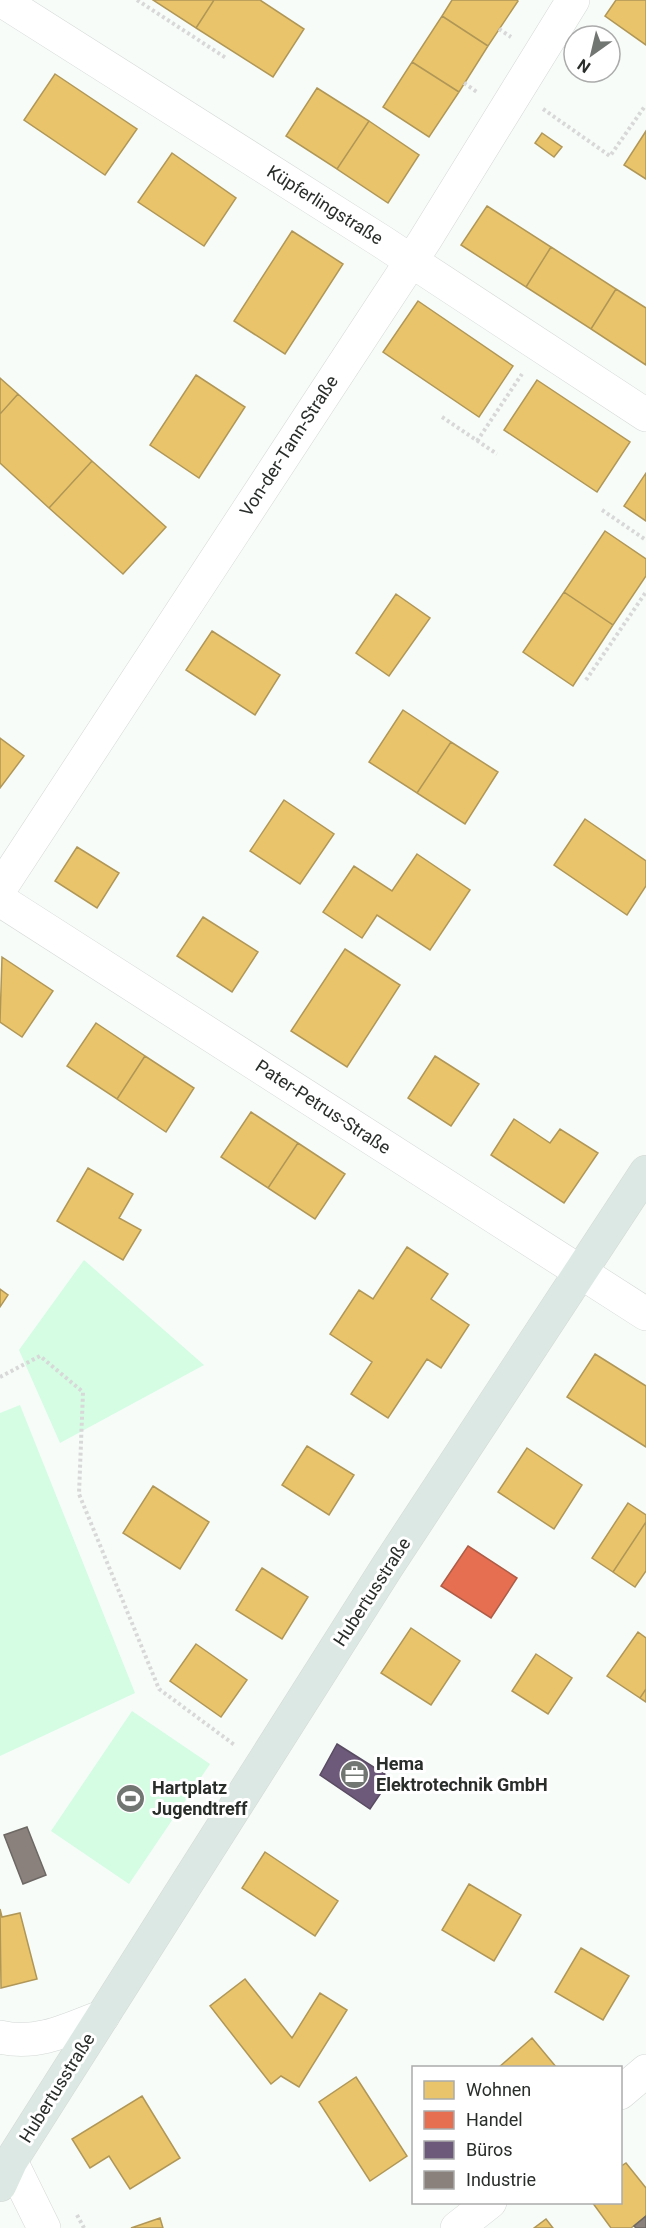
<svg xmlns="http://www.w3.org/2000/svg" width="646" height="2228" font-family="Roboto,sans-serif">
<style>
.green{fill:#d4fde4}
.homes{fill:#e9c46a;stroke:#b09757;stroke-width:1.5}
.shops{fill:#e76f51;stroke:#ae5c46;stroke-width:1.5}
.offices{fill:#6d597a;stroke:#594c62;stroke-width:1.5}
.industry{fill:#8a817c;stroke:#6d6864;stroke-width:1.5}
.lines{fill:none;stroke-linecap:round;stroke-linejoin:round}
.minor-casing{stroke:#d4d8d6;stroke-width:34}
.major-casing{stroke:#d5d9d6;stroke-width:34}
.path{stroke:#d7d8d7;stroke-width:4;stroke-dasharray:3 3;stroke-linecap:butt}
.minor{stroke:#fefffe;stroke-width:33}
.major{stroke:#dce8e3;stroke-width:33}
.labels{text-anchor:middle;stroke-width:6;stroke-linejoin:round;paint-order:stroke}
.street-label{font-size:18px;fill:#2a2e2b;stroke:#fff}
.poi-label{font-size:18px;font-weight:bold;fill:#2a2e2b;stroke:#fff;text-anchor:start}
</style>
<rect width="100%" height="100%" fill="#f7fcf9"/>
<!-- green -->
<path class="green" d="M84 1260 204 1365 60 1443 19 1350Z
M20 1405 135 1693 0 1756V1413Z
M132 1711 210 1764 129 1884 51 1831Z"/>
<!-- homes -->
<path class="homes" d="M153 0H214L196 28Z
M214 0H260L304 29 273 77 196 28Z
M452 0H517L518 1 488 46 442 16Z
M616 0H646V45L605 16Z
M442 16 488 46 459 92 412 62Z
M412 62 459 92 429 137 383 107Z
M55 74 137 129 105 175 24 120Z
M317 88 369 121 337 169 286 136Z
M369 121 419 155 388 203 337 169Z
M646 131V179L624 165Z
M542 133 562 147 554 157 535 143Z
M172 153 236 198 204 246 138 202Z
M487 206 551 247 526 287 461 245Z
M292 231 343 264 285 354 234 321Z
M551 247 616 289 591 329 526 287Z
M616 289 646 308V365L591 329Z
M418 301 513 366 479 417 383 352Z
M196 375 245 407 199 478 150 445Z
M0 378 18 394 0 414Z
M537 380 630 442 597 492 504 430Z
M18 394 92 461 49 508 0 463V414Z
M92 461 166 527 123 574 49 508Z
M646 473V521L624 506Z
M605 531 646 559V576L613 625 564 592Z
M564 592 613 625 573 686 523 652Z
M396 594 430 618 389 676 356 653Z
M212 631 280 675 255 715 186 670Z
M403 710 451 742 417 793 369 762Z
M0 738 24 756 0 788Z
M451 742 498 772 465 824 417 793Z
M284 800 334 834 300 884 250 851Z
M585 819 646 861V886L627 915 554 865Z
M77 847 119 873 97 908 55 881Z
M417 854 470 890 430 950 377 915 362 938 323 912 354 866 392 891Z
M203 917 258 952 232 992 177 956Z
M345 949 400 985 347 1067 291 1031Z
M2 957 53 991 22 1037 0 1022Z
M96 1023 145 1056 117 1099 67 1066Z
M145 1056 194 1088 166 1132 117 1099Z
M435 1056 479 1084 451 1126 408 1098Z
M251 1112 298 1143 268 1188 221 1157Z
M514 1119 550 1143 560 1129 598 1153 564 1203 491 1155Z
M298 1143 345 1174 315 1219 268 1188Z
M88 1168 133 1194 119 1218 141 1230 123 1260 57 1221Z
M407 1247 448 1274 431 1299 469 1325 441 1368 427 1359 388 1418 351 1394 372 1362 330 1334 359 1290 373 1299Z
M0 1289 8 1295 0 1307Z
M595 1354 646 1386V1447L567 1397Z
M307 1446 354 1475 329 1515 282 1485Z
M527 1448 582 1485 554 1529 498 1492Z
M153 1486 209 1522 180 1569 123 1533Z
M628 1503 646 1515V1522L613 1572 592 1558Z
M646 1522V1571L635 1587 613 1572Z
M262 1568 308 1597 282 1639 236 1610Z
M411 1628 460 1661 431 1705 381 1673Z
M638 1632 646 1638V1689L640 1698 607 1676Z
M196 1644 247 1680 221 1717 170 1681Z
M536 1654 572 1678 548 1714 512 1691Z
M646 1689V1702L640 1698Z
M265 1852 338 1901 315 1936 242 1888Z
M469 1884 521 1915 494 1961 442 1930Z
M0 1909 2 1917 20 1913 37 1979 1 1988Z
M581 1948 629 1976 603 2020 555 1992Z
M245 1979 292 2038 320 1993 347 2010 299 2087 281 2076 271 2084 210 2006Z
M532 2038 557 2068H498Z
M356 2077 407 2156 370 2181 319 2102Z
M142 2096 180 2158 130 2189 109 2156 90 2168 72 2139Z
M626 2163 646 2188V2216L631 2228H611L592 2202H620V2167Z
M160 2218 163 2228H131Z
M546 2219 553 2228H534Z"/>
<!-- shops -->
<path class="shops" d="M468 1546 517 1578 491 1618 441 1586Z"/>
<!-- offices -->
<path class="offices" d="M337 1744 391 1778 370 1809 320 1775Z"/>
<!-- industry -->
<path class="industry" d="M27 1827 46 1875 23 1884 4 1835Z
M646 2216V2228H636L634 2226Z"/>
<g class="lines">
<defs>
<path id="minor" d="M1 0 381 241 646 415
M0 889 425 240 573 0
M0 900 646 1314
M0 2037C37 2046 70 2029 103 2016
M620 2093 646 2071
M11 2161 44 2228
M457 2228 490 2202"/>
<path id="major" d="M0 2185 11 2161 387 1567 646 1172"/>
</defs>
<!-- minor casing -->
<use href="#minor" class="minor-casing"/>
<!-- major casing -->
<use href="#major" class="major-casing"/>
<!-- path -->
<path class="path" d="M137 0 226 58
M499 29 511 37
M464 83 477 92
M543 109 610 156 645 106
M442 417 497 454
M477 441 522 374
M602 510 646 540
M586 680 646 592
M0 1377 40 1356 83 1392 79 1494 159 1689 236 1746
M77 2215 84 2228"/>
<!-- minor -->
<use href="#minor" class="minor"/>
<!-- major -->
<use href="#major" class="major"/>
</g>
<!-- icons -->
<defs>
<symbol id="office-disc" viewBox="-11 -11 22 22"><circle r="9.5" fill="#727673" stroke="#fff"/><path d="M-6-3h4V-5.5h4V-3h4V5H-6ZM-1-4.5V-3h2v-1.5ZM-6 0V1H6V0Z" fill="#fff"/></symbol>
<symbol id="stadium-disc" viewBox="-11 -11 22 22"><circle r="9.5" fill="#727673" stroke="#fff"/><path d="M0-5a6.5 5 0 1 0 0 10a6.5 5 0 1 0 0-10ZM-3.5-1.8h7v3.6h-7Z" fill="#fff"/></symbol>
</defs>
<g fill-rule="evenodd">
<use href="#office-disc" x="338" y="1758" width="33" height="33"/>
<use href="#stadium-disc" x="114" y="1782" width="33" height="33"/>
</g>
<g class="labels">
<!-- street labels -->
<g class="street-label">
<text transform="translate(325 205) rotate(32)" y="6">Küpferlingstraße</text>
<text transform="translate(289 446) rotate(-57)" y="6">Von-der-Tann-Straße</text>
<text transform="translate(323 1107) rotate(33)" y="6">Pater-Petrus-Straße</text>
<text transform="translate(372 1592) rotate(-57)" y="6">Hubertusstraße</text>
<text transform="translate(57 2088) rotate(-58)" y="6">Hubertusstraße</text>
</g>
<!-- poi labels -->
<g class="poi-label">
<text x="376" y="1770">Hema<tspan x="376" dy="21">Elektrotechnik GmbH</tspan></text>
<text x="152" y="1794">Hartplatz<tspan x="152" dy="21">Jugendtreff</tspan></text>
</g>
</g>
<!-- legend -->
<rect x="412" y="2066" width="210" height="138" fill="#ffffff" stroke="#aaabaa" stroke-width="1.5"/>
<rect x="424" y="2081" width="30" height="18" fill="#e9c46a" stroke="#aaabaa" stroke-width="1.5"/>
<text x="466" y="2096" font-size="18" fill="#2a2e2b">Wohnen</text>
<rect x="424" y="2111" width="30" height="18" fill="#e76f51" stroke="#aaabaa" stroke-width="1.5"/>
<text x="466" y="2126" font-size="18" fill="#2a2e2b">Handel</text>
<rect x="424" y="2141" width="30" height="18" fill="#6d597a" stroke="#aaabaa" stroke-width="1.5"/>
<text x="466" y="2156" font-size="18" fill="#2a2e2b">Büros</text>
<rect x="424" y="2171" width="30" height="18" fill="#8a817c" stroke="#aaabaa" stroke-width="1.5"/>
<text x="466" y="2186" font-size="18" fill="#2a2e2b">Industrie</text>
<!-- north arrow -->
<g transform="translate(592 54) rotate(214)"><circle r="28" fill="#ffffff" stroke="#aaabaa" stroke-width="1.5"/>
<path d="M0-4.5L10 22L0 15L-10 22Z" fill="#727673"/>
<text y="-9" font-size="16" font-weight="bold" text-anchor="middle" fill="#2a2e2b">N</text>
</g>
</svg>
